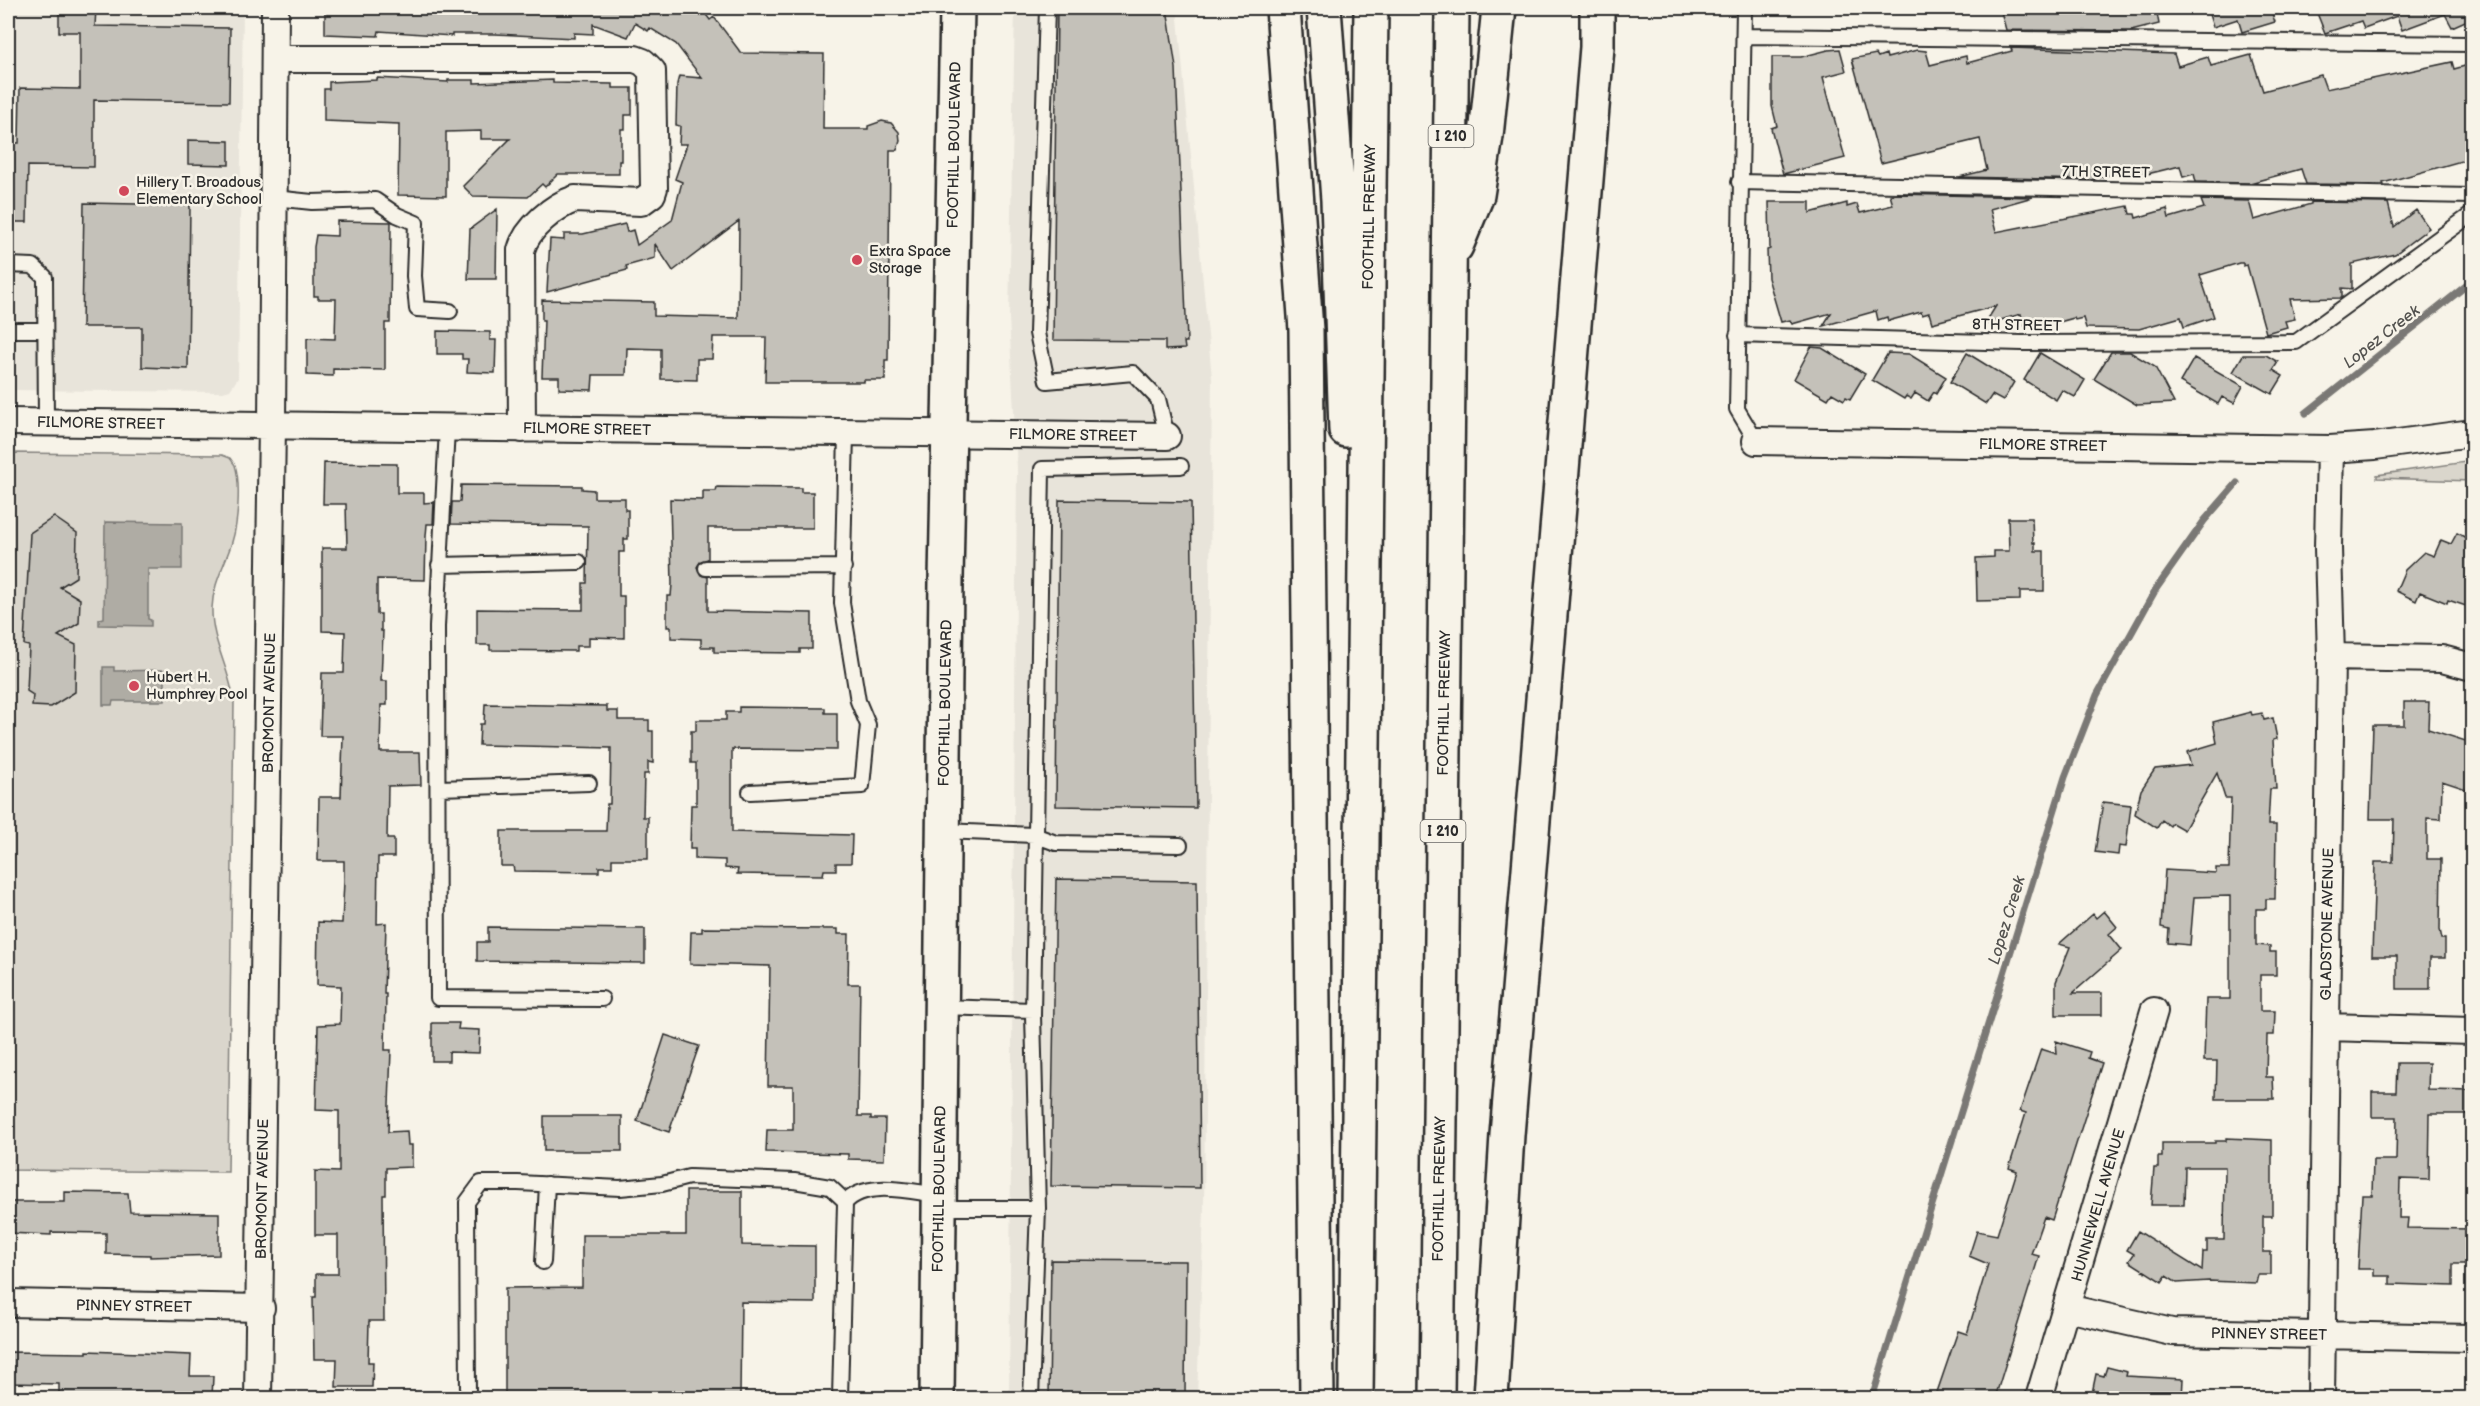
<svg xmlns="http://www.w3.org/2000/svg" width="2480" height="1406" font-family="'Balsamiq Sans',sans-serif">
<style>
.built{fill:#e8e4da}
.green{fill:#dad6cc;stroke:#82807c;stroke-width:1.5}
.water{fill:#afaca4;stroke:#7a7874;stroke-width:1.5}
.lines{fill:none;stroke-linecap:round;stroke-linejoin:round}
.stream{stroke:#7a7874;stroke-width:7}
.building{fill:#c4c1b9;stroke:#2b2b2b;stroke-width:1.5}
.service-casing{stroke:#2b2b2b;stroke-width:18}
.minor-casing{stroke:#2b2b2b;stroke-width:30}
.primary-casing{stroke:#2b2b2b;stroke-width:38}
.motorway-casing{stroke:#2b2b2b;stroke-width:38}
.service{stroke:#f7f3e8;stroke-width:14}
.minor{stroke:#f7f3e8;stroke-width:26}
.primary{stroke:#f7f3e8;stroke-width:33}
.motorway{stroke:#f7f3e8;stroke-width:33}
.poi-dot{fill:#d1495b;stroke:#f7f3e8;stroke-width:2}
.labels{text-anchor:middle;stroke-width:5;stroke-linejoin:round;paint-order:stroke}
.shield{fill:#f7f3e8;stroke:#686764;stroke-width:1.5}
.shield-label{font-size:14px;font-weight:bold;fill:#2b2b2b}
.street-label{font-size:15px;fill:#2b2b2b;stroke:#f7f3e8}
.poi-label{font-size:15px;fill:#2b2b2b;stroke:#f7f3e8;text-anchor:start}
.water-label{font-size:16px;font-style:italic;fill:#53524f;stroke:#f7f3e8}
</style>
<rect width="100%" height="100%" fill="#f7f3e8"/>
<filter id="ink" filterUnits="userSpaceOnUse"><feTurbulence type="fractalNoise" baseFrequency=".0167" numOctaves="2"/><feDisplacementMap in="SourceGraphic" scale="12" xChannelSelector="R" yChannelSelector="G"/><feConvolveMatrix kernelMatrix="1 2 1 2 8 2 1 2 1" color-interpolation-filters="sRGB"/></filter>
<g filter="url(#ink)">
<!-- built -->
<path class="built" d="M8 8H243L238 378 230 390 223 392 8 390Z
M1015 8H1177L1212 378 1204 1210 1197 1398H1009L1017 469 1009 318Z"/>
<!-- green -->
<path class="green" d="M8 453 222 455 230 458 235 465C241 484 238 523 232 542 225 565 213 583 212 608 211 641 230 669 234 702L228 1172 8 1170Z
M2472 461V481L2377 478V475Z"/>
<!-- water -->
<path class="water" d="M105 522 182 523V569H148V619L151 620V626L99 625V619L104 618Z
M103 667H114V671L165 670V701H113L112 705H103Z"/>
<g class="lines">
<!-- stream -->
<path class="stream" d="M2306 413 2472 281
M1872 1398 2065 777 2097 695 2156 589 2204 521 2237 483"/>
</g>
<!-- building -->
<path class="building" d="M59 8H96L95 26 230 28 229 102 94 100V167L28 166 27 222H8V143H19L20 88 80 89V32H59Z
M325 8H701L710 20 714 17 741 53 824 54 823 129H868V126L882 121 891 123 899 132 900 141 897 150H890L888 360H885V380H864V382H765L766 337H713L712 359H697V380L661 379V349L627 348 626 375H593L592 390 559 389V377H542L544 320H542V300L654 302V316L738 318 739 221 673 271 655 244V258L626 266 627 270 547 292 550 239 564 240V234H583L625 224 627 232 633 230 637 245 672 220 682 182 675 179 687 144H679L680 126 676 125 677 84 679 76 702 78 676 44 650 28 648 31 635 23 628 37 593 24V34L574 33V38L495 34H452V36L379 31 378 36 325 34Z
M1057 8H1167L1176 68 1187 342H1184L1185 349 1165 350V341L1053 340Z
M2000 8H2156L2159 24 2131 31 2006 30Z
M2207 8H2270L2275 22 2242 32 2238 19 2213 27Z
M2315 8H2472V18L2452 27 2445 14 2402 30 2397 16 2364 28 2361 21 2325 33Z
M2011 48 2174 54 2178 66 2208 57 2211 66 2251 55 2263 91 2321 75 2326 89 2452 62 2454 69 2472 64V158L2383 183 2384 185 2306 184 2301 169 2250 183 2196 182 2194 174 2183 177 2180 166 2143 175 2141 166 2091 180 1959 177 1987 170 1980 139 1881 163 1852 59 1876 54 1878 57 1886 54 1887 58 1917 50 1926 51 1930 65 1966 56 1967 63 2012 51Z
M1840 49 1846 71 1823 77 1845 158 1783 174 1771 128 1777 126 1772 106V57H1801L1828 50Z
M377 78 448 82V80H474V83L553 80V83L613 84V88H632V115H625V129H621V161H619V174H558L545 187 542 184 528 197 473 196 463 186 510 139H481V131L446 132V196L398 195 399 124 324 121V89H329V82L377 80Z
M188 140 229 141V165L188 164Z
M1896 194 2033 197 1990 209 1996 232 2128 206 2130 214H2135L2136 218 2167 209 2169 218 2204 208 2201 200 2249 201 2254 220 2311 204V202L2388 203 2394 227 2416 210 2429 228 2395 254 2352 264V289L2342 288V298L2290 299 2295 319 2285 321 2287 327 2266 333 2247 265 2243 266V263H2239L2200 275 2214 317 2184 327 2181 317 2139 329 2086 328 2083 318 2075 320 2074 318 2034 329 2033 324 2024 326 2021 314 1984 325 1996 306 1932 323 1929 313 1922 315 1921 312 1888 321 1887 317 1878 320 1876 311 1823 326 1831 313 1792 324 1790 320 1781 322 1768 278 1767 250 1770 249 1769 202H1810V213L1847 203V207L1857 204 1860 213 1893 205 1890 195Z
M84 203 190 205 188 369 142 367V327H82Z
M497 209 496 279H468L470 229Z
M337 221 391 222 390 323H385V370L333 369V376L307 375V338L335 339 336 299H318V296H314V247L316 235 337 236Z
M437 331 490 332V340H496L495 373 467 372 468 359H462V354H437Z
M1811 347 1822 348 1865 374 1850 399 1846 397 1844 400 1832 393 1828 399 1794 379Z
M2111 352H2130L2155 367 2174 403 2137 405 2094 379Z
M1888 353 1909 354 1946 377 1936 394 1934 392 1928 401 1915 393 1911 399 1906 396 1904 399 1872 380Z
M1967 353 2014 382 2003 401 1992 395 1986 404 1950 382Z
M2040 353 2085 380 2075 397 2062 390 2056 400 2024 380Z
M2243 355H2266L2278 362 2273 370 2283 376 2272 394 2233 372Z
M2194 358 2243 386 2234 403 2222 397 2218 404 2180 382Z
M324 463 397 464V493H424V503L434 502 433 524H427L426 536 425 580 377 579V614H381V631H383L381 681H387V705H381L380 752H420L421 785 388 786 387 839H394V857H378L377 924 386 923 384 994H386L385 1050H391L388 1132 407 1131 408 1145H412V1167L386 1168V1195H383L384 1321H369L368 1362H373L372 1387H336L337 1359H314L313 1297H316V1274H338V1235H315V1171L339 1172V1111L316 1110 318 1025 340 1024 341 986 317 985 318 922 342 923 344 881V861H318L319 797H341L343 736H320L322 673H344L345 632 322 631V548H347L346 504H323Z
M461 485 582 486V489L594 490V498H625V510H628V539H624V552H619V596H624V638L589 637V646H576V651L490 650V645H477V609L583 610V583H587L588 526 451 524 452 502H460Z
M717 487 801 488V492H813V528H708V559L701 561 697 567 701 575 708 577V611L812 613V649H800V653L714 652V647H701V639L671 638V627H667V596H671L672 584 670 499 703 500V491H716Z
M1059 500 1191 502 1196 808 1056 806Z
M54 517 77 533 76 577 60 587 80 599 79 623 58 636 76 645 75 692 51 707 32 706 33 695 27 691 29 646 24 645 30 533Z
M2008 518H2032L2033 543H2035V551H2044V591H2020V600L1977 601 1976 558 1994 557V551H2009Z
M2457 533 2472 541V608L2448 600 2447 603 2420 592 2416 601 2396 591 2405 570 2424 552 2434 556 2441 540 2451 544Z
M2404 702H2429L2428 729 2472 743V791L2442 781 2441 819 2427 818V859H2441L2440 930 2442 939H2445V958H2430V989H2397V956H2372L2375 862H2393L2394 819H2370L2373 725H2404Z
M485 704 607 706V711H618V720H649V731H653V763L648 762V774H644L643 817H648V859H612V867H599V872L514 871 513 866H501V831H606L607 804H610L611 748 479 745 480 724H484Z
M739 707 825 708V713H837V750L732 749V832L852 835 851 863H836V870H824L823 875 737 874 738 869 725 868V860L695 859V849H690L691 805H696V763H691V731H696V720H726V712H739Z
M2251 712 2252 715 2262 713 2264 720 2273 718 2277 739 2273 740 2276 789H2270L2268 825H2276L2275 899H2266V909H2256V945L2270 946V952H2276V975H2260V1011H2275L2274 1035H2267L2266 1077H2273L2274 1099H2216L2217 1061H2204L2206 999H2230V896L2194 897 2190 945 2168 943 2169 929 2161 927 2165 870 2216 873V868H2229L2231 798H2225L2217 773 2184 830 2172 823 2170 826 2162 820 2157 828 2135 814 2141 790 2155 769 2191 765 2187 752 2217 743 2213 722Z
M2103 802 2131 805 2126 847 2119 846 2118 855 2095 852Z
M1056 879 1197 881 1200 1188 1051 1186Z
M2104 911 2117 927 2109 934 2122 950 2073 993H2102V1015H2056V982L2070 947 2059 944 2093 914 2096 918Z
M488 927 645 929V963L477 961V942H488Z
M702 928 838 929V934H849L848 984H860L858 1116H871V1119H885L884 1160 848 1159V1154L766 1152 767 1130H793V1086H768L770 966 690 964 691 932H702Z
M432 1023H459L458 1029 480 1030 479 1053 449 1052V1061H432Z
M665 1035 699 1046 669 1132 637 1121Z
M2056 1041 2090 1052 2088 1058 2102 1063 2101 1066 2052 1220 2044 1217 2031 1254 2039 1256 1995 1398H1935L1958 1331 1967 1334 1988 1264 1969 1256 1977 1231 1997 1235 2017 1171 2009 1168 2026 1113 2020 1111 2041 1049 2057 1054Z
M2397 1063H2429L2428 1090 2472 1091V1114H2430L2429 1180 2400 1179 2399 1218H2408L2407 1228 2472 1229V1264H2453V1286L2390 1284V1276H2374V1269H2358L2362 1195H2372L2373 1160H2396L2397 1117H2372V1092H2396Z
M544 1116H622V1151H544Z
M2226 1138 2272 1140V1216H2263V1252H2271V1275H2258L2256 1283 2209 1281 2177 1283 2166 1276 2162 1282 2129 1261 2134 1254 2127 1250 2138 1231 2202 1271 2203 1252H2207V1240H2224L2225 1167H2185L2184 1205H2151L2154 1168H2158V1157H2162V1143H2215V1141H2226Z
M686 1191H742V1245L815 1246V1303L741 1302 740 1398H505V1288L582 1287V1235H686Z
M65 1192 128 1193 130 1212 219 1213V1255L150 1257V1255L106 1254V1233L51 1232V1235L8 1233V1202H65Z
M1051 1260 1186 1261 1185 1398H1049Z
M87 1351 191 1355 190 1376H213L212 1398 59 1396V1384L8 1383V1352L87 1353Z
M2107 1367 2127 1372 2126 1376 2183 1379 2182 1398H2091L2096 1374 2104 1376Z"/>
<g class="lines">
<defs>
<path id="service" d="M1047 8 1037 333 1047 381 1133 373 1158 399 1167 436
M1744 8 1737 409 1756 441
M1744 36 2472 44
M1739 182 2472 196
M274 198 312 202 375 200 397 215 416 223 414 276 417 309 450 311
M8 265 33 266 45 277 46 422
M8 330H44
M1737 335 2022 343 2296 342 2472 214
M447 428 437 627 438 998 602 999
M439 565 579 562
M706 568 844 567
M439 788 589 783
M750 792 862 786 868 725 858 701 842 603 846 433
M944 831 1034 835 1056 843 1180 845
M942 1007 1033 1010
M939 1208H1038
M543 1262 547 1184
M468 1398 467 1202 481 1183H518L620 1188 662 1184 689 1177 794 1181 830 1187 846 1202
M840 1398 845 1203C865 1179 912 1192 939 1195
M1031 1398 1038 1208 1033 1015 1042 469 1181 466"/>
<path id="minor" d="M275 59H635L643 62 652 71 654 188 652 194 641 202 575 199C554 206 527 228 521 250L522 429
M8 422 1167 436
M1756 441 2330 449 2375 446 2472 433
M2331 657 2442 659 2472 667
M2326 1027 2472 1031
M8 1303 261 1308
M2067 1308 2172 1332 2472 1338
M258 1398 272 425 275 8
M2039 1398 2154 1011
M2321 1398 2331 657 2328 548 2330 449"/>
<path id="primary" d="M937 1398 946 580 957 8"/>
<path id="motorway" d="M1283 8 1306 330 1317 1398
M1324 8 1338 200 1346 430
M1456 246 1477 195 1486 136 1499 8
M1356 1398 1371 8
M1437 1398 1452 8
M1491 1398 1507 1135 1597 47V8"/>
</defs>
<!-- service casing -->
<use href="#service" class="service-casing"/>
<!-- minor casing -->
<use href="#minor" class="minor-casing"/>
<!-- primary casing -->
<use href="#primary" class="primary-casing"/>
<!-- motorway casing -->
<use href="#motorway" class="motorway-casing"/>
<!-- service -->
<use href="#service" class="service"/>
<!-- minor -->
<use href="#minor" class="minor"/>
<!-- primary -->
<use href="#primary" class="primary"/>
<!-- motorway -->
<use href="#motorway" class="motorway"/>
</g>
</g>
<!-- markers -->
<g class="poi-dot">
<circle cx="124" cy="191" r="6"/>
<circle cx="857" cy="260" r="6"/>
<circle cx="134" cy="686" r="6"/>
</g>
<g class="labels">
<!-- shield labels -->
<g class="shield">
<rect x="1428.5" y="125" width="45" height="22" rx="4.5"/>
<rect x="1420.5" y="820" width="45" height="22" rx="4.5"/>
</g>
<g class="shield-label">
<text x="1451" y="141">I 210</text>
<text x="1443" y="836">I 210</text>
</g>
<!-- street labels -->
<g class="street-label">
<text transform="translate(954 145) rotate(-89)" y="5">FOOTHILL BOULEVARD</text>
<text transform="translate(2106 172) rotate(1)" y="5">7TH STREET</text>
<text transform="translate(1369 217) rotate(-89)" y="5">FOOTHILL FREEWAY</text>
<text transform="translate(2017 325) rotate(1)" y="5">8TH STREET</text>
<text transform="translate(101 423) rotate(1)" y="5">FILMORE STREET</text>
<text transform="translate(587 429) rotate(1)" y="5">FILMORE STREET</text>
<text transform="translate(1073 435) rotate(1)" y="5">FILMORE STREET</text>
<text transform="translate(2043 445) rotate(1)" y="5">FILMORE STREET</text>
<text transform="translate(269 703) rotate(-89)" y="5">BROMONT AVENUE</text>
<text transform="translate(945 703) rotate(-89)" y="5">FOOTHILL BOULEVARD</text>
<text transform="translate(1444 703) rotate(-89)" y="5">FOOTHILL FREEWAY</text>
<text transform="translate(2327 924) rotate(-89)" y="5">GLADSTONE AVENUE</text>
<text transform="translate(262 1189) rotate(-89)" y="5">BROMONT AVENUE</text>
<text transform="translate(939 1189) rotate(-89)" y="5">FOOTHILL BOULEVARD</text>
<text transform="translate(1439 1189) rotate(-89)" y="5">FOOTHILL FREEWAY</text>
<text transform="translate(2098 1205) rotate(-74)" y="5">HUNNEWELL AVENUE</text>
<text transform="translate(134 1306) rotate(1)" y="5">PINNEY STREET</text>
<text transform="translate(2269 1334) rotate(1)" y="5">PINNEY STREET</text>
</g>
<!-- poi labels -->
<g class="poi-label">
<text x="136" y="187">Hillery T. Broadous<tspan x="136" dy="17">Elementary School</tspan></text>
<text x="869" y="256">Extra Space<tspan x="869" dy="17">Storage</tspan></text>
<text x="146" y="682">Hubert H.<tspan x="146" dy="17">Humphrey Pool</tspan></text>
</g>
<!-- water labels -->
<g class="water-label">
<text transform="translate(2381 336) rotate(-38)" y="6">Lopez Creek</text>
<text transform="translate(2006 920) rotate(-73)" y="6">Lopez Creek</text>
</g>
</g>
<!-- margin -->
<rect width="2480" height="1406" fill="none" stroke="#f7f3e8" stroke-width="30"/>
<rect x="15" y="15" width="2450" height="1376" fill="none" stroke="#2b2b2b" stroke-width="2" filter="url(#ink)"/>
</svg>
